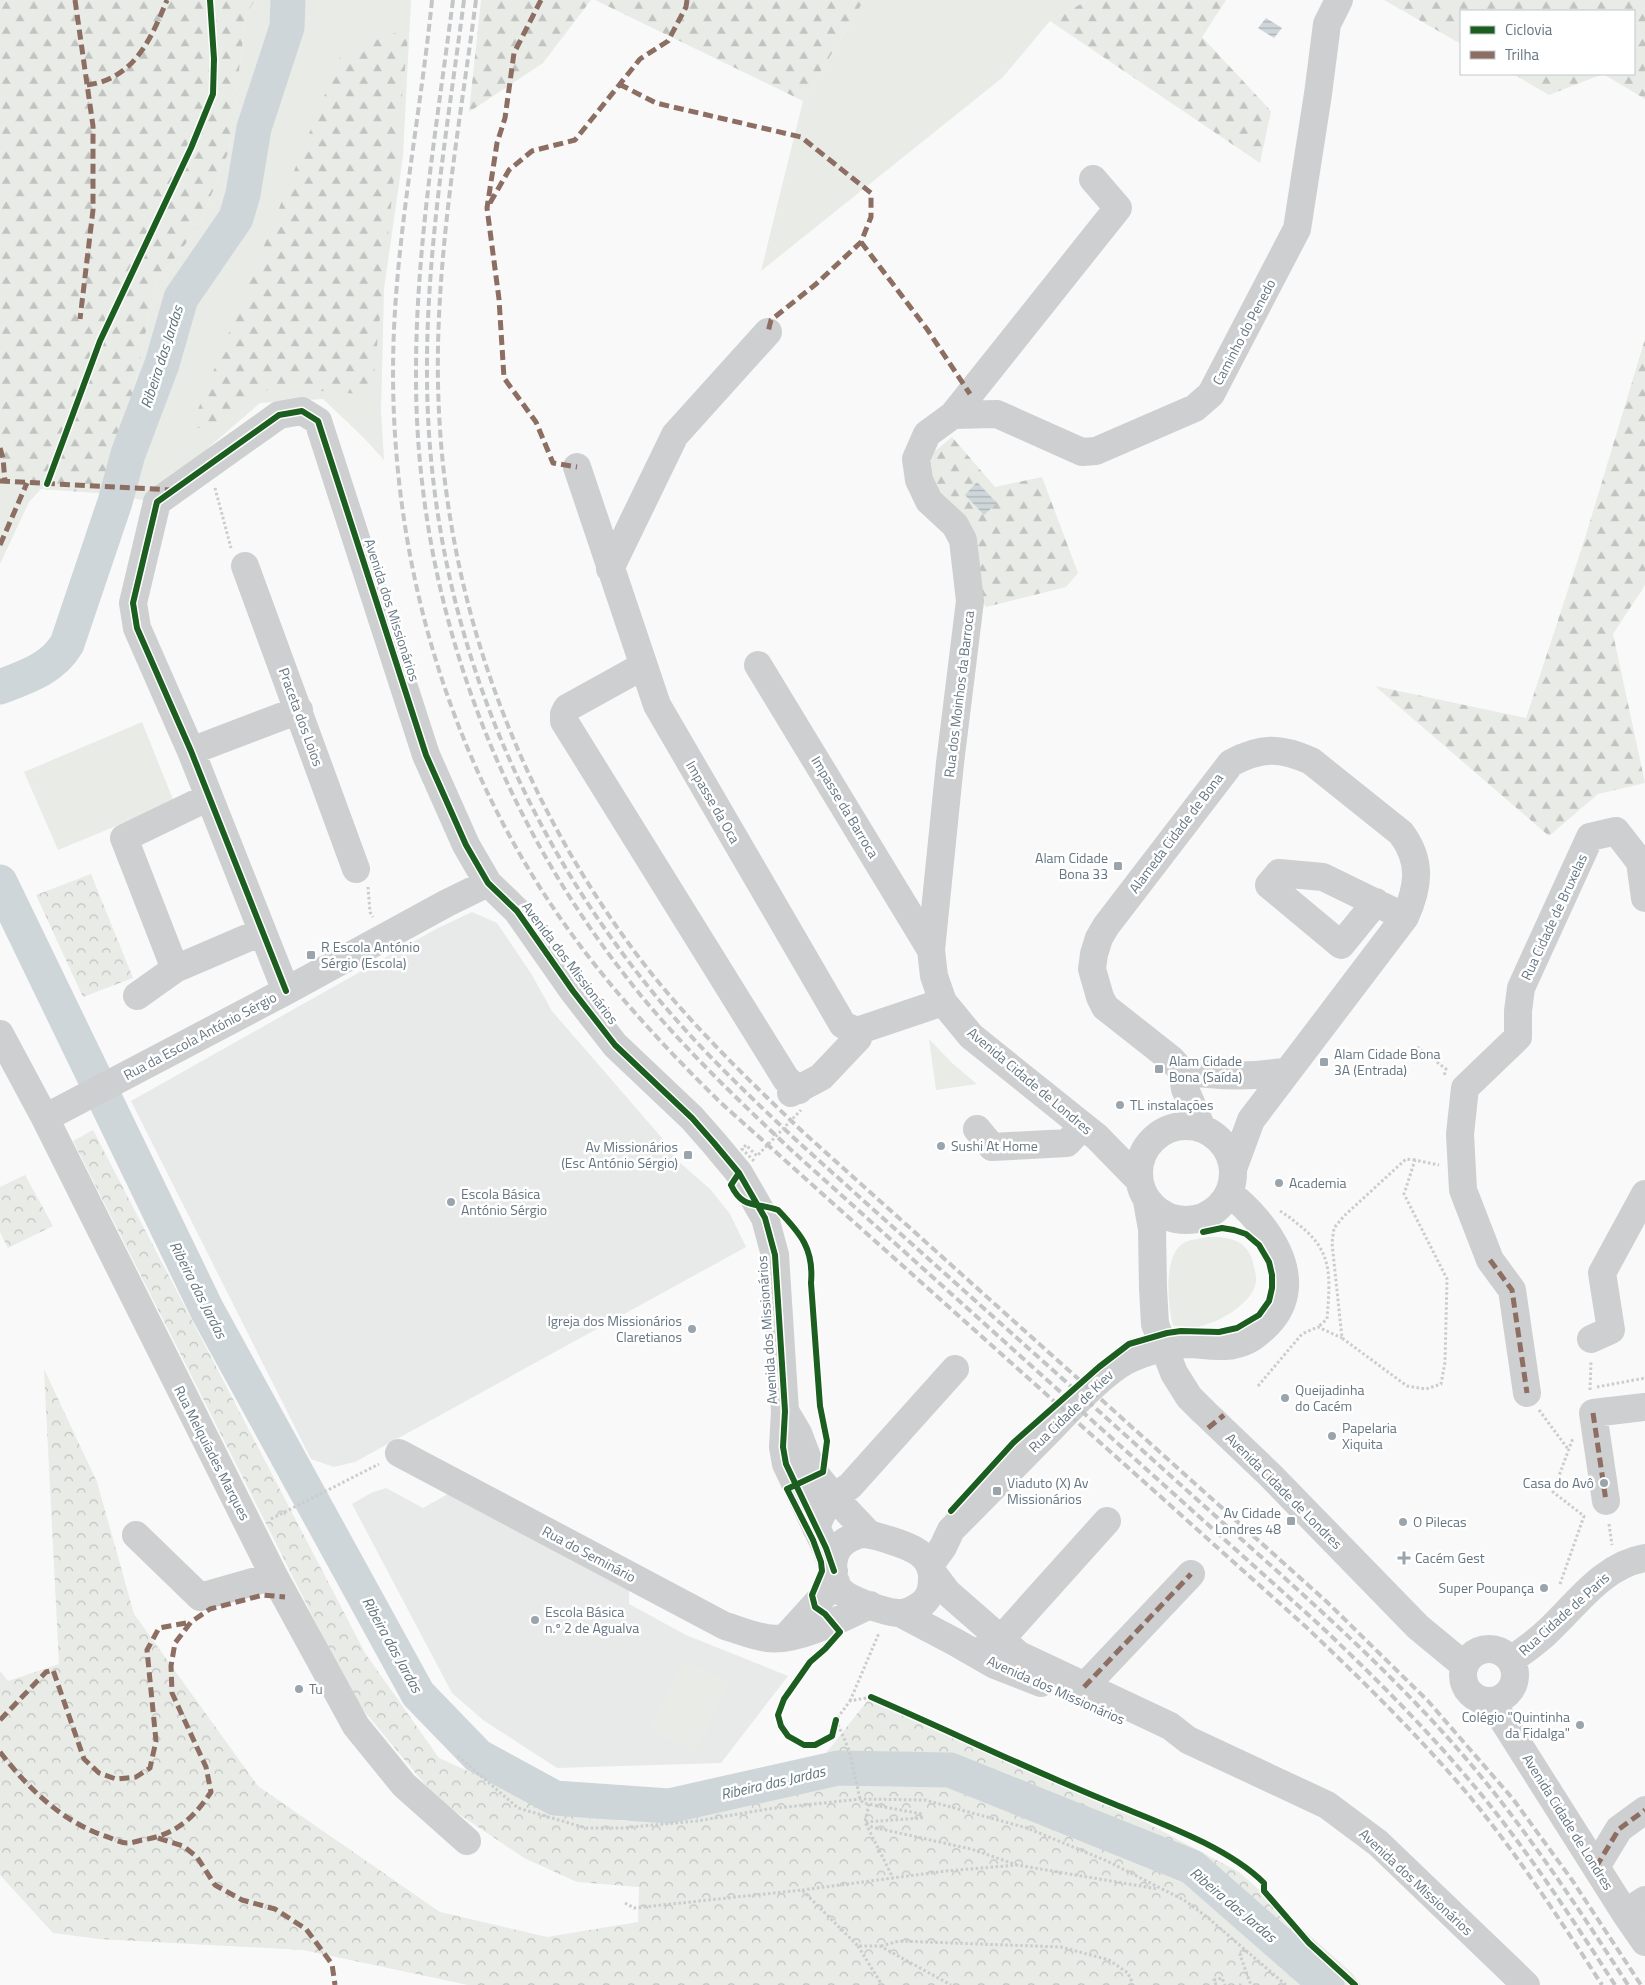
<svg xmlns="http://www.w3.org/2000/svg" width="1645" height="1985" font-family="'Titillium Web',sans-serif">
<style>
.built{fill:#e8e9e9}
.green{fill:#e8ebe6}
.forest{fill:url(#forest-firs)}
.park{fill:url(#park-crowns)}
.water{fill:url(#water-rules)}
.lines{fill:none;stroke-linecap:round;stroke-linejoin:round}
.stream{stroke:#ced6d9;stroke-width:5.5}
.river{stroke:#ced6d9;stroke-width:35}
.path{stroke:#cbcccd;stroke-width:3;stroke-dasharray:2.5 2.5;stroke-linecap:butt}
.minor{stroke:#cecfd0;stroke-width:28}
.rail{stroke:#c3c5c6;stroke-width:4;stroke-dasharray:8 4;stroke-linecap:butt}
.path-bridge{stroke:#cbcccd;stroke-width:3;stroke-dasharray:2.5 2.5;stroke-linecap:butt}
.minor-bridge{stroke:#cecfd0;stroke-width:28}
.quiet{stroke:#8d6e63;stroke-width:5;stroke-dasharray:10 5;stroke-linecap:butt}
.cycleway-casing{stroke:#fff;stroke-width:9}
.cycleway{stroke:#1b5e20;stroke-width:6}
.poi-dot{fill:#99a4ac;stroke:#fff;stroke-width:2}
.labels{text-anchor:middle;stroke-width:5;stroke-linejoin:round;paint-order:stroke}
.street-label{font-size:14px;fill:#657683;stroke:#fff}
.poi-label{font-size:14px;fill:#657683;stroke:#fff;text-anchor:start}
.water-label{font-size:15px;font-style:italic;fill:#60757c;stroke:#fff}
</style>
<defs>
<pattern id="forest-firs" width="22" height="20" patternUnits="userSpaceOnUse" patternTransform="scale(1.25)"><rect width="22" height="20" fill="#e8ebe6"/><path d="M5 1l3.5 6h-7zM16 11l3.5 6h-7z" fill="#c0c3c0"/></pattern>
<pattern id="park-crowns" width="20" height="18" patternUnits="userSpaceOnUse" patternTransform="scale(1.25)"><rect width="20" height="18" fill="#e8ebe6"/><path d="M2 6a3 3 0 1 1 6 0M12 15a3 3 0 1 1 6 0" fill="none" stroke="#c0c3c0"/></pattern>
<pattern id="water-rules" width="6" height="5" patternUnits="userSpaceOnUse" patternTransform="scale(1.25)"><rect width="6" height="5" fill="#ced6d9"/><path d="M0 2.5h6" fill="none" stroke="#abb2b5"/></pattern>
</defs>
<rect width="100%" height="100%" fill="#f9f9f9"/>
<!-- built -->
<path class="built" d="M472 912 497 923 532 975 552 1011 662 1138 678 1161 710 1189 730 1214 746 1247 355 1462 334 1467 311 1459 131 1101 436 929Z
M386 1488 423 1508 455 1490 629 1584V1604L686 1635 788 1676 721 1763 557 1768 483 1720 452 1693 352 1504 371 1493Z"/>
<!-- green -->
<path class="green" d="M255 0H411L403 156 384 289 381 411 384 460 362 436 323 399 260 403 147 501 112 494 156 283 199 226 229 150 246 14Z
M864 0H1088L1050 21 1002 78 761 271 803 101Z
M0 480 41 489 29 502 0 564Z
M142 722 174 802 58 850 24 772Z
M929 1039 952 1063 977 1084 936 1090Z
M1208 1237C1231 1236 1250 1241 1254 1267 1255 1271 1257 1278 1256 1282 1253 1304 1216 1324 1197 1327 1189 1328 1181 1326 1173 1326 1168 1306 1163 1258 1182 1244 1190 1239 1200 1239 1208 1237Z
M684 1659 731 1681 696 1752 650 1730Z"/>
<!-- forest -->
<path class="forest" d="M0 0H255L246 15 229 150 199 226 156 283 112 494 41 489 0 480Z
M481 0H591L543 63 469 112Z
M595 0H864L803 101Z
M1088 0H1226L1202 37 1271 111 1260 163 1050 21Z
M1384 0H1645V99L1603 74 1549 95 1513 74H1634V11H1461V44Z
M409 28 372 395 271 387 216 430 191 427 342 52Z
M1645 339V585L1613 634 1645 783 1598 794 1549 836 1375 686 1526 718 1585 538Z
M952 437 995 487 1042 477 1078 573 1066 587 986 607 977 594 930 488 926 471 935 451Z"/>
<!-- park -->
<path class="park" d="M91 874 133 978 83 997 36 895Z
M93 1130 365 1653 439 1758 530 1799 583 1814 623 1821 661 1820 743 1807 793 1795 868 1700 1145 1822 1239 1872 1353 1974 1361 1985H468L303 1950 99 1939 53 1933 0 1875V1671L8 1681 59 1664 44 1369 97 1482 134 1614 258 1786 440 1912 547 1937 638 1922 639 1887 577 1882 524 1858 438 1800 355 1700 73 1141Z
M25 1175 53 1226 8 1248 0 1232V1187Z"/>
<!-- water -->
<path class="water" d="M1266 18 1282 28 1274 38 1258 28Z
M977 482 997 503 984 515 965 495Z"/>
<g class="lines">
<!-- stream -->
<path class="stream" d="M180 289 184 292"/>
<!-- river -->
<path class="river" d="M0 687C26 677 52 669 67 644L115 502 128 454 162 364 181 298 236 218 243 194 254 128 287 27 288 0
M0 882 207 1310 418 1694 478 1756 555 1798 669 1806 838 1768 950 1770 1192 1867 1327 1985"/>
<!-- path -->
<path class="path" d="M215 488 231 548
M368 887 370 912 373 917
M1417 1047 1446 1069 1444 1076
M1415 1160 1406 1159 1344 1216 1334 1228 1332 1243 1342 1338 1407 1386 1426 1389 1441 1384 1445 1362 1447 1279 1404 1194 1415 1160 1439 1165
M1280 1211C1287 1215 1293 1220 1299 1225 1334 1252 1330 1278 1327 1319L1318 1327
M1258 1386 1302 1334 1318 1327 1342 1338
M1597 1387 1645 1378
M1590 1390 1591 1362
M1539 1410 1568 1449
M271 1519 379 1464
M1609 1524 1612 1545
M1560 1584 1584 1516 1553 1492 1573 1438
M871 1697 850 1701 836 1720 849 1750 860 1799 863 1803 922 1814 921 1818 865 1822 872 1827 971 1849 1017 1865
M850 1701 879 1633
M458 1756 518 1808 586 1828H622L697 1821 768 1809 860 1799 925 1800 1027 1828 1107 1861 1184 1900 1207 1917 1286 1985
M869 1804 865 1822 893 1878
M802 1890 946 1871 1017 1865 1158 1889
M625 1903 634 1908 802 1890 858 1946H880L951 1985
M858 1946 882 1985
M881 1946 899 1941 1061 1947 1109 1960 1128 1973 1132 1982V1985
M1245 1950 1240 1955 1251 1985
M1216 1985 1214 1980 1222 1978 1225 1985
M1239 1985H1243"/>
<!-- minor -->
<path class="minor" d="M1093 179 1118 208 953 415 927 434 916 459 919 480 929 501 955 525 963 540 970 601 950 763 931 950 934 976 943 1002 971 1036 1097 1137 1139 1180
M953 415 997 414 1082 452 1096 451 1195 408 1211 394 1297 229 1318 94 1327 24 1339 0
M577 467 657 705 843 1025 857 1031 943 1002
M245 566 356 869
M610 569 675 435 768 332
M758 665 931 950
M643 666 567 708 564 714V721L786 1079 799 1090
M191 751 299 710
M1376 902 1341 945 1269 885 1279 873 1323 877 1405 917
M175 969 124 838 209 797
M286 991 191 751 137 628 133 603 157 502 279 415 302 411 318 421 426 755 466 845 488 883 517 911 573 991 615 1045 692 1118 714 1143 739 1173 765 1218 775 1255 785 1411 783 1447 786 1464 826 1548 834 1571
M137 996 175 969 261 932
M0 1034 45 1118 274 1576 356 1726 404 1785 467 1841
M1182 1071C1220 1076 1249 1078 1288 1071
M791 1093 821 1077 858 1038 857 1031
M45 1118 286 991 447 903 488 883
M1139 1173a47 47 0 1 1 94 0a47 47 0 1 1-94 0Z
M1202 1128 1185 1089 1182 1071 1171 1059 1105 1007 1100 997 1092 969 1094 954 1099 938 1106 926 1231 763C1261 747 1280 747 1311 761L1401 833C1422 861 1419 886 1405 917L1251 1120 1233 1169
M977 1129 992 1147 1067 1143 1083 1126
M1147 1201 1152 1229 1153 1288
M1591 1339 1611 1330 1602 1273 1645 1194
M1527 1393 1512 1290 1490 1260 1463 1190 1460 1134 1465 1088 1518 1037V1011L1521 988 1590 837 1616 831 1640 862 1645 898
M1202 1410 1270 1475 1418 1627 1464 1665
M785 1411 798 1433 812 1470 834 1497 869 1534
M399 1453 725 1626C739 1630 753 1636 767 1638 795 1643 845 1617 870 1605
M1606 1501 1593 1413 1645 1407
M816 1528C824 1506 830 1499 850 1486L955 1369
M859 1534C870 1533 879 1537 889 1540 909 1546 933 1554 932 1579 932 1588 930 1597 923 1603 917 1608 906 1614 898 1613 885 1612 848 1600 839 1589 830 1577 831 1553 843 1543 847 1539 854 1537 859 1534Z
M136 1535 200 1597 274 1576
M930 1565 943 1547 951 1530C983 1498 1015 1465 1047 1433 1070 1409 1092 1384 1119 1365 1136 1354 1170 1344 1191 1344 1204 1345 1220 1348 1233 1345 1249 1342 1257 1335 1268 1324 1310 1280 1266 1222 1229 1193
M932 1572 947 1592 1019 1655 1170 1726 1188 1740 1327 1805 1378 1843 1526 1985
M900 1613 955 1642 995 1665 1041 1683
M786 1637 836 1582
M986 1646 988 1647 1001 1639 1107 1521
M1463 1675a26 26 0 1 1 52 0a26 26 0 1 1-52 0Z
M1511 1660C1523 1651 1537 1642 1548 1631 1577 1604 1603 1565 1645 1558
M1084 1687 1191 1574
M1491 1701 1625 1913 1645 1942
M1596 1867 1619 1829 1645 1810
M1625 1913 1645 1900"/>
<!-- rail -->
<path class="rail" d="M432 0C421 110 399 219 394 329 385 532 439 737 552 906 601 979 659 1042 721 1103L1305 1626C1363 1681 1420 1737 1471 1798 1519 1857 1561 1921 1602 1985
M453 0C437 124 416 247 416 372 415 591 492 806 627 978 675 1040 732 1094 789 1148L1313 1619C1372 1674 1429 1731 1480 1793 1530 1854 1573 1920 1615 1985
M464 0C448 124 426 250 427 376 428 603 511 820 655 995 698 1047 746 1093 795 1139 927 1258 1060 1376 1192 1495 1283 1577 1376 1656 1456 1747 1521 1821 1575 1903 1628 1985
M476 0C461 115 440 231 438 348 434 562 503 771 629 944 679 1013 741 1073 803 1132L1327 1602 1428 1701 1513 1799 1572 1880 1641 1985"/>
<!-- path-bridge -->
<path class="path-bridge" d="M754 1161 742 1149 746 1145 757 1156 801 1110"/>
<!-- minor-bridge -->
<path class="minor-bridge" d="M1153 1288 1155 1324 1174 1373 1189 1397 1202 1410"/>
<!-- quiet -->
<path class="quiet" d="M75 0 93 126V210L80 319
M541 0 514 53 505 118 497 143 487 208 499 299 504 378 536 422 553 463 577 467
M619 84 656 103 801 137 871 193V217L861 242 816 284 771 320 768 332
M87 85C134 79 151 39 167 0
M490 203 509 170 532 151 575 140 640 59 668 41 686 7 687 0
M861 242 927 329 970 394
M0 448 3 458 5 482
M0 481 172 490
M0 545 27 483
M1490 1260 1512 1290 1527 1393
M1593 1413 1606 1501
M1208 1428 1224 1415
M1084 1687 1191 1574
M0 1720 46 1672 53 1670 84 1759 99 1773 116 1779 136 1777 150 1768 156 1741 147 1650 159 1628 191 1622
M0 1752C28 1788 61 1821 105 1836 112 1838 120 1843 127 1843 132 1843 138 1841 142 1840 175 1835 193 1819 211 1792L206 1767 172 1693 171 1666 175 1643 191 1622 210 1609 263 1595 285 1597
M158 1838 183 1846 197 1857 215 1885 242 1900 275 1909 306 1929 332 1964 335 1985
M1596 1867 1619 1829 1645 1810"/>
<defs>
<path id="cycleway" d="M47 484 100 341 191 148 213 94 214 59 210 0
M286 991 191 751 137 628 133 603 157 502 279 415 302 411 318 421 426 755 466 845 488 883 517 911 573 991 615 1045 692 1118 714 1143 739 1173 765 1218 775 1255 785 1411 783 1447 786 1464 826 1548 834 1571
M739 1173 731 1185C743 1210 756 1202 778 1210 801 1234 814 1249 811 1283L820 1406 827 1441 823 1472 787 1489 813 1540 821 1562 822 1571 812 1595 815 1607 825 1614 840 1632 825 1649 810 1662 784 1699 778 1715 781 1726 788 1736 804 1745H815L832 1736 836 1720
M951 1511 1013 1443 1099 1367 1129 1344 1167 1333 1181 1331 1219 1332 1237 1328 1259 1315 1269 1301 1272 1288V1275L1269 1262 1259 1245 1246 1234 1234 1230 1222 1228 1203 1232
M871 1697C952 1732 1032 1771 1114 1804 1160 1823 1228 1847 1264 1883V1891L1309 1943 1355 1985"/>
</defs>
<!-- cycleway casing -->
<use href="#cycleway" class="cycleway-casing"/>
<!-- cycleway -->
<use href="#cycleway" class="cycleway"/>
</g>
<!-- markers -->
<g class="poi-dot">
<rect x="1113" y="861" width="10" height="10" rx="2.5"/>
<rect x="306" y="950" width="10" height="10" rx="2.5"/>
<rect x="1319" y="1057" width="10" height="10" rx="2.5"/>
<rect x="1154" y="1064" width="10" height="10" rx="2.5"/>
<circle cx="1120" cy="1105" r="5"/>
<circle cx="941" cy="1146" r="5"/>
<rect x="683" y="1150" width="10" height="10" rx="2.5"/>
<circle cx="1279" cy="1183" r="5"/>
<circle cx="451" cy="1202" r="5"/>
<circle cx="692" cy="1329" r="5"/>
<circle cx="1285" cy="1398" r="5"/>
<circle cx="1332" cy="1436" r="5"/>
<circle cx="1604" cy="1483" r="5"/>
<rect x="992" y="1486" width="10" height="10" rx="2.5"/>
<rect x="1286" y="1516" width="10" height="10" rx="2.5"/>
<circle cx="1403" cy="1522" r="5"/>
<path d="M1401.5 1550.5h5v5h5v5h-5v5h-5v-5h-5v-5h5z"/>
<circle cx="1544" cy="1588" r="5"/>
<circle cx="535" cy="1620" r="5"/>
<circle cx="299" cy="1689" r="5"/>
<circle cx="1580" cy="1725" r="5"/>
</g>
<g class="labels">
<!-- street labels -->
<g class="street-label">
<text transform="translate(1244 332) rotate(-62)" y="5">Caminho do Penedo</text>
<text transform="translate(392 610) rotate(72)" y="5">Avenida dos Missionários</text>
<text transform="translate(959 694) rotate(-83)" y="5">Rua dos Moinhos da Barroca</text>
<text transform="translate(301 717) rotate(70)" y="5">Praceta dos Loios</text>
<text transform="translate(713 802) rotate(60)" y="5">Impasse da Oca</text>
<text transform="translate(845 807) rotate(59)" y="5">Impasse da Barroca</text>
<text transform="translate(1176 833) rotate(-53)" y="5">Alameda Cidade de Bona</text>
<text transform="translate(1554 917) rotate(-65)" y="5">Rua Cidade de Bruxelas</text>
<text transform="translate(570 963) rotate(53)" y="5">Avenida dos Missionários</text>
<text transform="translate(200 1036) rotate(-28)" y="5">Rua da Escola António Sérgio</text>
<text transform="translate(1030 1081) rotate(40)" y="5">Avenida Cidade de Londres</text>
<text transform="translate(767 1330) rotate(-94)" y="5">Avenida dos Missionários</text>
<text transform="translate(1071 1411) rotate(-44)" y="5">Rua Cidade de Kiev</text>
<text transform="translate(212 1453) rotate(63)" y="5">Rua Melquíades Marques</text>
<text transform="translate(1284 1491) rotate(45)" y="5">Avenida Cidade de Londres</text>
<text transform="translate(589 1554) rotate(28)" y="5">Rua do Seminário</text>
<text transform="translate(1564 1614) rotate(-42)" y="5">Rua Cidade de Paris</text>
<text transform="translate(1056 1690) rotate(24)" y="5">Avenida dos Missionários</text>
<text transform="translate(1568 1822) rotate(58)" y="5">Avenida Cidade de Londres</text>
<text transform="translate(1416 1882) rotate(43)" y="5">Avenida dos Missionários</text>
</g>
<!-- poi labels -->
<g class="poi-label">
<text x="1108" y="863" text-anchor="end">Alam Cidade<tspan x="1108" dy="16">Bona 33</tspan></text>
<text x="321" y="952">R Escola António<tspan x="321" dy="16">Sérgio (Escola)</tspan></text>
<text x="1334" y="1059">Alam Cidade Bona<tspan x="1334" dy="16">3A (Entrada)</tspan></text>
<text x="1169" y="1066">Alam Cidade<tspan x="1169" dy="16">Bona (Saída)</tspan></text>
<text x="1130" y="1110">TL instalações</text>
<text x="951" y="1151">Sushi At Home</text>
<text x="678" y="1152" text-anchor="end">Av Missionários<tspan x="678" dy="16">(Esc António Sérgio)</tspan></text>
<text x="1289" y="1188">Academia</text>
<text x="461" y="1199">Escola Básica<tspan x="461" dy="16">António Sérgio</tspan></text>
<text x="682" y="1326" text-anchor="end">Igreja dos Missionários<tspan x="682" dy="16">Claretianos</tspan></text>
<text x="1295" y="1395">Queijadinha<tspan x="1295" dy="16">do Cacém</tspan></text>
<text x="1342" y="1433">Papelaria<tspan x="1342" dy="16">Xiquita</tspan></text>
<text x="1007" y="1488">Viaduto (X) Av<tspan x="1007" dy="16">Missionários</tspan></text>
<text x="1594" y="1488" text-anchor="end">Casa do Avô</text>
<text x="1281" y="1518" text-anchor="end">Av Cidade<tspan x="1281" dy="16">Londres 48</tspan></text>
<text x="1413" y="1527">O Pilecas</text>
<text x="1415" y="1563">Cacém Gest</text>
<text x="1534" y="1593" text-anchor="end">Super Poupança</text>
<text x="545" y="1617">Escola Básica<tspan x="545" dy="16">n.º 2 de Agualva</tspan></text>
<text x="309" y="1694">Tu</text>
<text x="1570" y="1722" text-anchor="end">Colégio "Quintinha<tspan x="1570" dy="16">da Fidalga"</tspan></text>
</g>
<!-- water labels -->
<g class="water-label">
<text transform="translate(162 357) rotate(-72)" y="5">Ribeira das Jardas</text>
<text transform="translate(198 1290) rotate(63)" y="5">Ribeira das Jardas</text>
<text transform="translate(392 1645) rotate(61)" y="5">Ribeira das Jardas</text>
<text transform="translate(773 1783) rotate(-13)" y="5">Ribeira das Jardas</text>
<text transform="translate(1233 1905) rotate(40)" y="5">Ribeira das Jardas</text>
</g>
</g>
<!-- legend -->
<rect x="1460" y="10" width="175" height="65" fill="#ffffff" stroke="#c1c8cd"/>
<rect x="1470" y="26" width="25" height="8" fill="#1b5e20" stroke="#c1c8cd"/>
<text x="1505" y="35" font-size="15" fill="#657683">Ciclovia</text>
<rect x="1470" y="51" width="25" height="8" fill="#8d6e63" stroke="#c1c8cd"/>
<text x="1505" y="60" font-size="15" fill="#657683">Trilha</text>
</svg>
